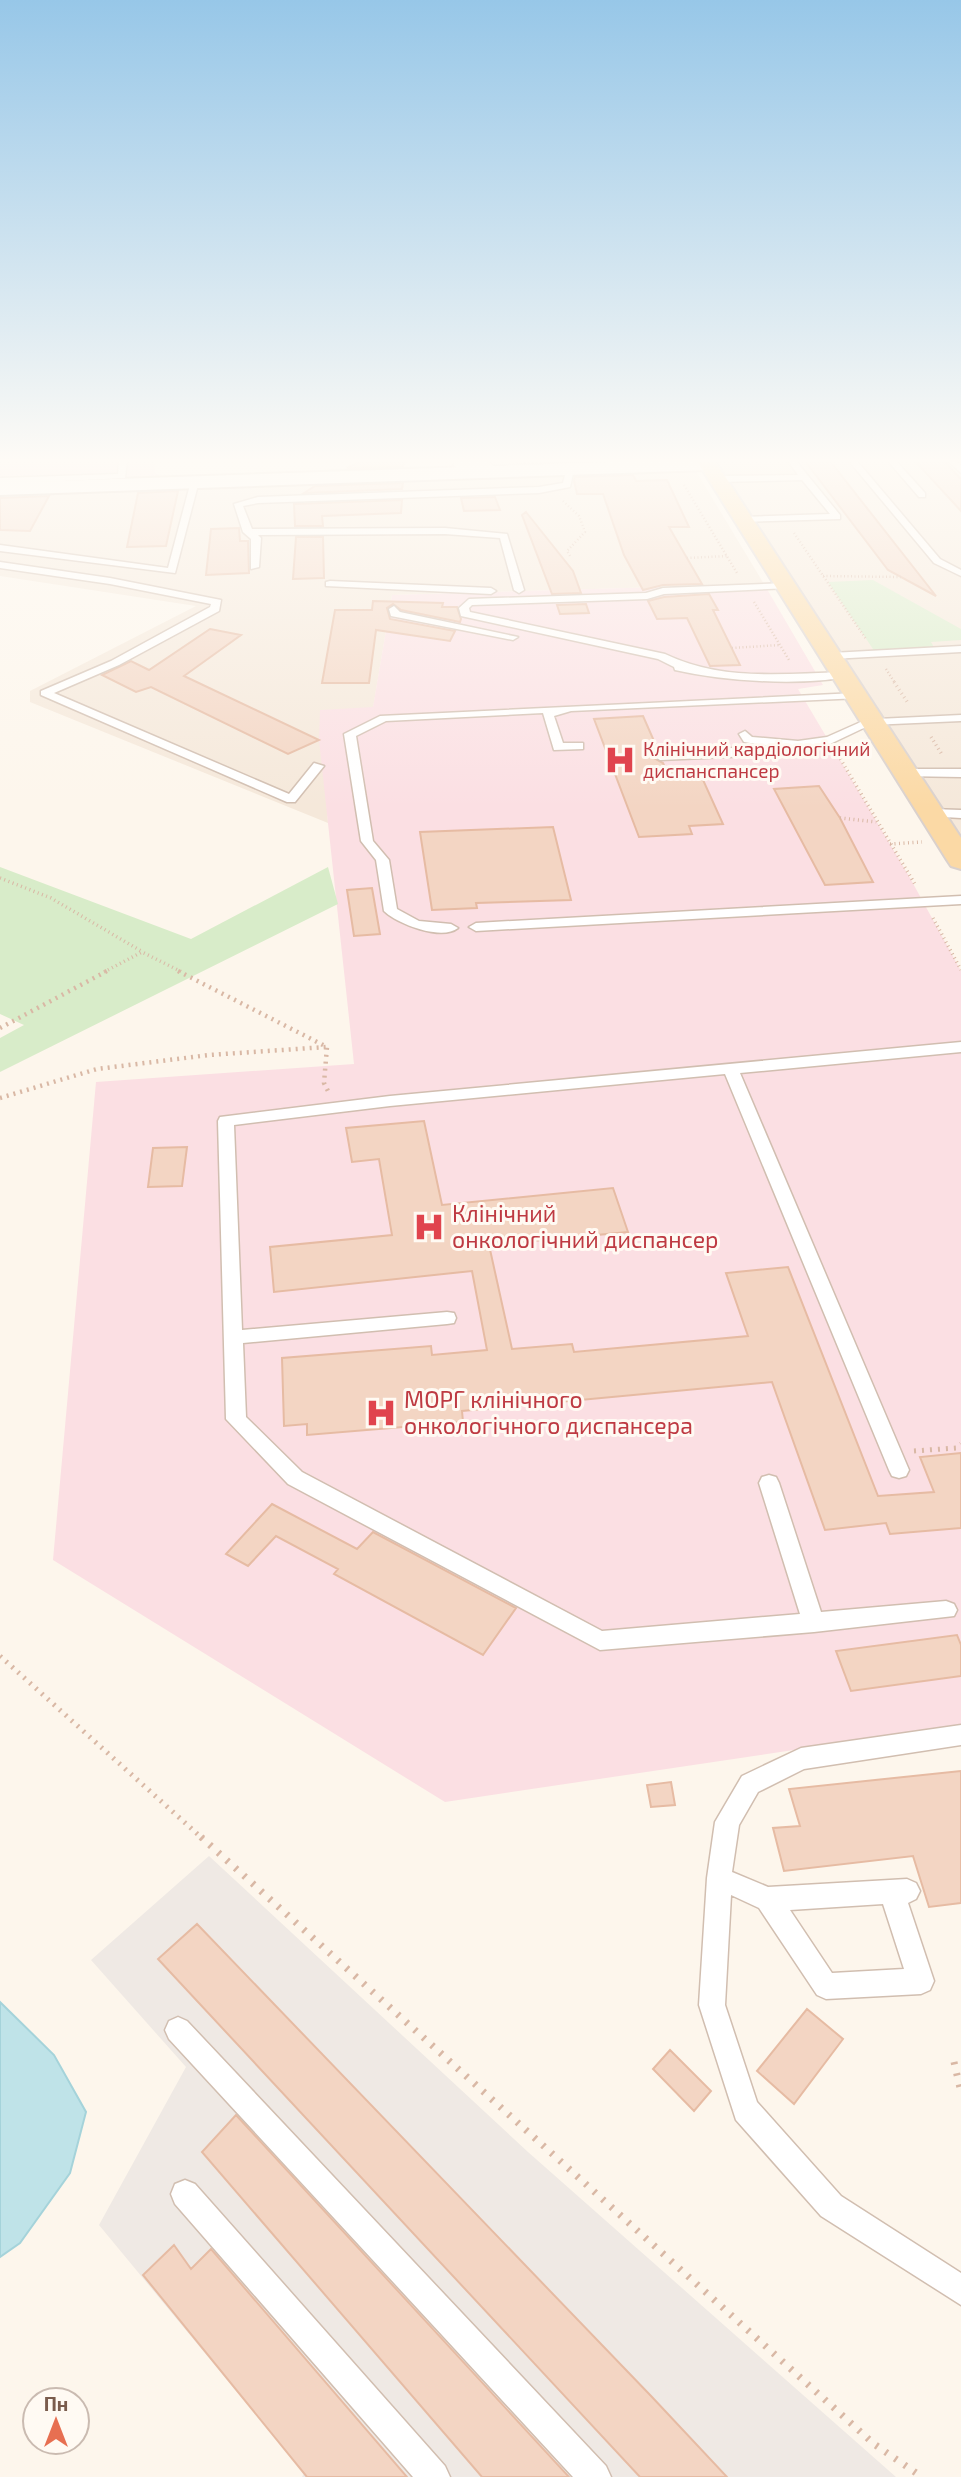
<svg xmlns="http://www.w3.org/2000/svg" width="961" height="2477" font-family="'Exo 2',sans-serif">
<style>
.residential{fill:#f5e8da}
.industrial{fill:#efe9e4}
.medical{fill:#fbdfe3}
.green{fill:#d8ecc9}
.water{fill:#bfe3e8;stroke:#a5d3da;stroke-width:2}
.building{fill:#f3d5c3;stroke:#e6bba3;stroke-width:2}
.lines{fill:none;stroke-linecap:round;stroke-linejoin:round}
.service-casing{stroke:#d1beb0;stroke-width:3}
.tertiary-casing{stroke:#d1beb0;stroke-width:4}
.primary-casing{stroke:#dad1cd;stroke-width:4}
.path-far4{stroke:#d9b8a5;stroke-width:2.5;stroke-dasharray:1 2.5;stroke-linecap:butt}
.path-far3{stroke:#d9b8a5;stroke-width:3.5;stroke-dasharray:1 3.5;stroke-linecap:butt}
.path-far2{stroke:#d9b8a5;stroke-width:4.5;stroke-dasharray:2 5;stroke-linecap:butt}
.path-far1{stroke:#d9b8a5;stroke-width:5;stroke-dasharray:2 6;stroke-linecap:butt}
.path{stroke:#d9b8a5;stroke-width:7;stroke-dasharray:2.5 9;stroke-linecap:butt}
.service{fill:#fff;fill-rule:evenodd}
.tertiary{fill:#fff;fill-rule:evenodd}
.primary{fill:#fbd9a5;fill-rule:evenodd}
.labels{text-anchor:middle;stroke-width:6;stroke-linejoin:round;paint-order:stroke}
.far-health-label{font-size:19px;fill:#be3a42;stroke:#fffaf3;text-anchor:start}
.health-label{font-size:23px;fill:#be3a42;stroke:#fffaf3;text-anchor:start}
</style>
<rect width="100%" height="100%" fill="#fdf6ec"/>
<!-- residential -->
<path class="residential" d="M706 461H961V857L906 773Z
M696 471 764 584 392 595 373 708 320 711 328 823 30 702V691L196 606 0 576V492Z"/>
<!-- industrial -->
<path class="industrial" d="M209 1856 528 2152 896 2477H302L304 2473 99 2225 186 2067 91 1960Z"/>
<!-- medical -->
<path class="medical" d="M0 461H155V473L159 475 158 479 0 484Z
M764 584 823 685 798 689 910 878 961 971V1725L445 1802 53 1560 96 1082 354 1064 319 740 320 710 373 707 392 595Z"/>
<!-- green -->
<path class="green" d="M873 580 961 629V640L931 642 935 649 875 652 828 582Z
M0 867 191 939 328 867 338 904 0 1072V1038L24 1025 0 1014Z"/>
<!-- water -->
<path class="water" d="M0 2002 54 2055 86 2112 70 2173 20 2243 0 2257Z"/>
<!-- building -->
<path class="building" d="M361 461H404L403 467 347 468Z
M805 461H830L936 596 888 570Z
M915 461H944L961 479V511Z
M633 475 636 481 667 480 689 527H669L702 584 663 585 643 590 624 555 603 494H577L574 481 575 477Z
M403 483 402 489 304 493 315 486Z
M178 491 166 546 127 547 138 493Z
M49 496 30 531 0 530V498Z
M495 497 500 510 464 511 461 498Z
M402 500 401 513 322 516 323 526H295L294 504Z
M526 512 573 571 581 593 552 594 522 515Z
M239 528 240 541H248L249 573 206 575 211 529Z
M296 537H323L324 578 293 579Z
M709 594 718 610H713L740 665 710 666 687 618 657 619 648 601 664 597Z
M373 601 443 603 442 607H457L461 619 460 622 401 610 393 604 387 608 390 619 455 631 450 641 376 630 369 683H322L335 610H372Z
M586 604 589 613 560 614 557 605Z
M210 629 241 635 184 676 319 740 288 754 151 687 136 692 102 675 131 661 149 670Z
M643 716 658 750 652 757 663 763 667 772 699 771 723 824 689 826 692 834 639 837 594 719Z
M819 786 840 818 873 882 825 885 774 789Z
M553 827 571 900 476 903 477 908 432 910 420 832Z
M372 888 380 934 354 936 347 890Z
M424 1121 442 1205 613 1188 628 1232 489 1245 512 1349 572 1344 574 1352 748 1336 726 1273 788 1267 878 1496 934 1492 920 1457 961 1453V1528L890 1534 886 1523 825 1530 772 1382 462 1411 463 1422 307 1435V1424L284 1426 282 1358 431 1346 432 1355 487 1350 472 1271 274 1292 270 1247 392 1235 379 1159 352 1162 346 1128Z
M187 1147 182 1186 148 1187 153 1148Z
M272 1504 357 1549 373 1532 516 1608 483 1655 334 1574 338 1569 276 1536 248 1566 226 1554Z
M957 1635 961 1645V1676L851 1691 836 1651Z
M961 1771V1903L929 1907 913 1856 784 1871 773 1828 800 1826 789 1789Z
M671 1782 675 1805 651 1807 647 1785Z
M197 1924 652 2397 727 2477H640L158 1959Z
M807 2009 843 2039 794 2104 757 2071Z
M670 2050 711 2091 694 2111 653 2069Z
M236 2115 569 2477H482L202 2152Z
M174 2245 191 2269 211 2249 407 2477H307L143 2275Z"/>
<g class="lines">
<defs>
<path id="service" d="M119 461H127L125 478 0 484V478L118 474Z
M454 461 490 462 496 469 488 475 484 472 487 468 458 469 454 466Z
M788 461H796L840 515V519L741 522V518L744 517 830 514 802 480 718 482 714 479 718 476 798 475Z
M849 461H857L940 559 961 570V576L934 563Z
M888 461H896L925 493V497H919Z
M948 461H957L961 465V473Z
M567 467 574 469 570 487 539 493 258 503 243 506 252 529 445 528 507 534 524 590 519 593 514 590 500 538 445 534 258 535 261 538 259 567 251 569V539L243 532 234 504 258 497 539 487 563 483Z
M195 478 199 481 175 573 0 551V545L168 568 191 481Z
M0 562 110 578 221 600 219 611 119 665 54 693 289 794 314 763 324 766 295 802H287L41 695V691L111 661 210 607 211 604 110 584 0 568Z
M330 581 491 588 496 591 491 594 326 586V582Z
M786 583 791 586 790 588 664 594 647 599 472 605 469 608 470 612 665 654C721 681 781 674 842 672L847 675 846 677C798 686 723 681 675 670L674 667 658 659 461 616 459 608 469 599 646 593 663 588Z
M394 606 400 612 518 637 513 640 391 616 389 609Z
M961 646V652L831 659 826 656 831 653Z
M856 693 860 694V698L571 711 554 716 563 743H583V749L554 750 543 713 386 721 356 736 373 841 389 860 397 909 419 921 451 924 458 928C442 941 397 924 384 911L376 860 361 841 344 734 380 716Z
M961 715V721L870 725 830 744 750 756 660 760 654 756 660 752 769 746 744 742 739 734 745 731 752 737 798 741 827 737 872 717 877 719Z
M906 769H961V777L902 776V770Z
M931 809 961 810V818L927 816V810Z
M961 896V904L476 931 469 927 476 923Z
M961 1042V1052L740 1073 909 1470 906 1476 899 1478 892 1476 889 1470 725 1074 390 1106 234 1125 242 1330 447 1312 454 1313 456 1318 454 1323 447 1324 243 1343 246 1417 302 1472 602 1631 800 1614 759 1483 762 1477 769 1475 776 1477 779 1483 821 1612 946 1601 954 1604 957 1610 954 1616 814 1632 600 1650 288 1484 226 1419 218 1121 220 1117 390 1096Z
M961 1725V1745L804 1769 758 1792 739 1825 732 1872 768 1887 907 1879 916 1883 920 1891 916 1899 908 1903 934 1981 930 1990 921 1994 826 1999 817 1995 759 1908 731 1895 725 2005 757 2102 841 2196 961 2273V2305L821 2216 736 2120 699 2005 707 1878 715 1822 742 1776 801 1748ZM883 1904 904 1969 832 1973 790 1910Z
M178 2017 187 2021 606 2466 611 2477H573L169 2039 165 2030 169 2021Z
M185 2180 195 2184 445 2466 450 2477H413L175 2204 171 2194 175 2184Z"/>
<path id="tertiary" d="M641 461H715L717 464 708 470 0 495V483Z"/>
<path id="primary" d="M697 461H715L961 838V869L951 866 947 860Z"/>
</defs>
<!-- service casing -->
<use href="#service" class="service-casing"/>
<!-- tertiary casing -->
<use href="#tertiary" class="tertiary-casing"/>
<!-- primary casing -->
<use href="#primary" class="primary-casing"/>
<!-- path-far4 -->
<path class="path-far4" d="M684 485 737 573
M563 501 579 516 585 532 567 551 570 556
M794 533 866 639
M687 558 727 556
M823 576 901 577
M754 602 789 660
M732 648 780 645
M886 669 895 683"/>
<!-- path-far3 -->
<path class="path-far3" d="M894 682 908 703
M931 737 943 756
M838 755 916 886
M840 818 876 822
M890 844 922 842
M0 878 51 898 141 951
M933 918 961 970
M104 972 142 952 182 972"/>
<!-- path-far2 -->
<path class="path-far2" d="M178 971 327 1047 324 1083 328 1091
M0 1028 107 971
M0 1098 97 1069 209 1055 326 1047"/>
<!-- path-far1 -->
<path class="path-far1" d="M914 1451 956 1448 961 1444
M0 1656 203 1839"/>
<!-- path -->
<path class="path" d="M201 1837 874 2444 922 2477
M954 2062 961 2092"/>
<!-- service -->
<use href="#service" class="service"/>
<!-- tertiary -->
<use href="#tertiary" class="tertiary"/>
<!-- primary -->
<use href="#primary" class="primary"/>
</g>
<!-- sky -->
<linearGradient id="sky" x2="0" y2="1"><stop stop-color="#97c7e8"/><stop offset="0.57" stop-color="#fefbf6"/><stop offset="1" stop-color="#fefbf6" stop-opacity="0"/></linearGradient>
<rect width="961" height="808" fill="url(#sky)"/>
<!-- icons -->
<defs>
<symbol id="hospital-bare" viewBox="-9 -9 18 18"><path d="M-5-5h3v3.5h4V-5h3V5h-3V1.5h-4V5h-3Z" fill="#e0444e" stroke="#fffaf3" stroke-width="2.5" paint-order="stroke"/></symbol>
</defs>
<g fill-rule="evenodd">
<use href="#hospital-bare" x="598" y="738" width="44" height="44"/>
<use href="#hospital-bare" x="407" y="1205" width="44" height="44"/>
<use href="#hospital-bare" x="359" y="1391" width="44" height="44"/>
</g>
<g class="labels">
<!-- far-health labels -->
<g class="far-health-label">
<text x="643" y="756">Клінічний кардіологічний<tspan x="643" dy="22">диспанспансер</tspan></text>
</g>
<!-- health labels -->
<g class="health-label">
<text x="452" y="1222">Клінічний<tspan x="452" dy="26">онкологічний диспансер</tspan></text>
<text x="404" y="1408">МОРГ клінічного<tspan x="404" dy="26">онкологічного диспансера</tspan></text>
</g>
</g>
<!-- north arrow -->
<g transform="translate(56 2421)"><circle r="33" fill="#fffaf3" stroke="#cabbb1" stroke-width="2"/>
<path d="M0-5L12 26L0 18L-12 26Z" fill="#e76f51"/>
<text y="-10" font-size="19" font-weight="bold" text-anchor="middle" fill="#7a5c4d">Пн</text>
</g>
</svg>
